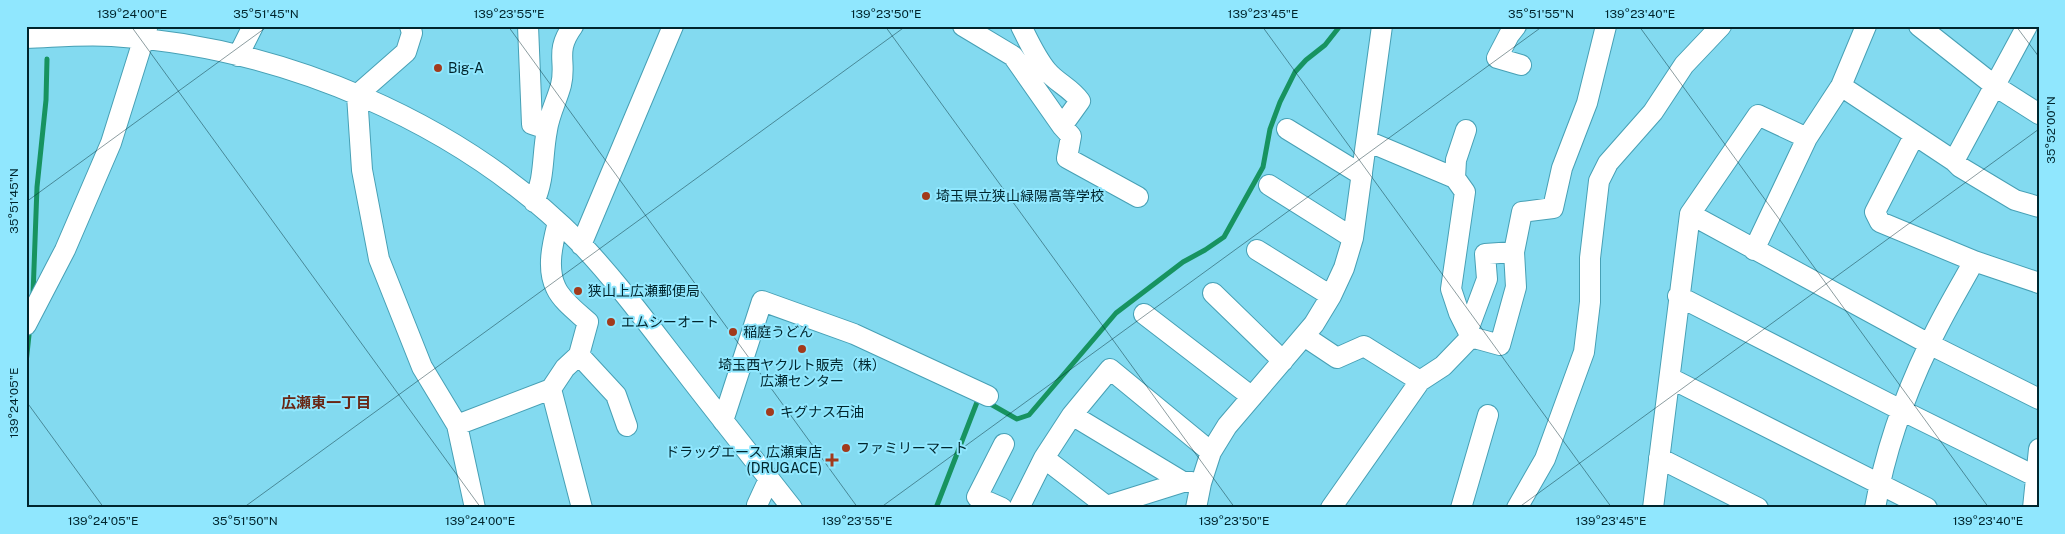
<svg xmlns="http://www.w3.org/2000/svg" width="2065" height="534" font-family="'Public Sans','Noto Sans JP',sans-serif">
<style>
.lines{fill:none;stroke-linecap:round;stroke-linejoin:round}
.stream{stroke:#179360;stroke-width:5}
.minor-casing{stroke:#47a0b5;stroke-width:22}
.minor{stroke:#fff;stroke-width:20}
.ticks{fill:none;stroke:#00252d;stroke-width:1;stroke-opacity:0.45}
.poi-dot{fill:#a23a1c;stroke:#90e7fe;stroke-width:2}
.labels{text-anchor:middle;stroke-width:4;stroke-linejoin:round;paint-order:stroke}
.poi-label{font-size:14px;fill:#00252d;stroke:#90e7fe;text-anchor:start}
.neighbourhood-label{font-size:15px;font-weight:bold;fill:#692715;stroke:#90e7fe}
.neatline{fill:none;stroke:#00252d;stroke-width:2}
.ticks-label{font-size:12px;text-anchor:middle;fill:#00252d}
</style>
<rect width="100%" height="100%" fill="#83daf0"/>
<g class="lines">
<!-- stream -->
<path class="stream" d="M33 295 37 187 46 100 47 59
M26 363 29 335
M987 402 1017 419 1029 415 1116 313 1183 262 1205 250 1224 237 1263 167 1270 129 1280 102 1295 72 1306 60 1325 45 1340 26
M936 508 979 397"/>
<defs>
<path id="minor" d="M410 26 412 33 406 52 357 95 362 170 379 259 422 367 457 425 475 508
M528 26 532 124 547 129
M963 26 1013 56 1062 126 1071 136 1067 158 1138 197
M1021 26C1029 42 1036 58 1047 71 1057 83 1071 88 1080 101L1062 126
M1516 26 1509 35 1497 58 1521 65
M1919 26 1995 86 2039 114
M26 38C55 37 83 34 112 36 283 47 460 121 581 244 618 283 650 327 683 369 719 416 756 462 792 508
M238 56 253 26
M1841 86 1954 161 2027 26
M1287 129 1362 175
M1914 136 1875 212 1880 222 1974 261 2039 283
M1367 141 1455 178 1465 192 1451 289 1459 313 1471 337 1500 345 1516 287 1514 252 1522 212 1553 208 1562 168 1587 103 1606 26
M1954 161 1960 167 2015 200 2039 207
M1455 178 1456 160 1466 130
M1269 185 1353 238
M534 202C545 178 542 155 547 130 549 115 557 100 561 85 567 61 554 52 573 26
M1690 214 1929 344 2039 399
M558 222C553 242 546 268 556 288 562 301 577 312 588 322L579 355
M581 245 673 26
M1257 250 1331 296
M1754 250 1807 138 1841 86 1866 26
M1213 293 1283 361
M1678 296 1901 410 2039 478
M1144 314 1252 397
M26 325 65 250 111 143 147 28
M1468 330 1487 279 1485 254 1514 252
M1304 336 1337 358 1364 346 1420 381
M1670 378 1927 508
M551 389 582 508
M1072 415 1183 482
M723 421 762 301 854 334 988 396
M457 425 551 389 565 368 579 355 616 395 627 426
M1044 458 1105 505
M1659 458 1758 508
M758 508 757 505 769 479
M1002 508 977 497 1004 444
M1019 508 1044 458 1072 415 1110 369 1211 452
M1100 508 1183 482H1192
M1196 508 1201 483 1211 452 1227 426 1314 324 1331 296 1344 268 1353 238 1382 26
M1331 508 1420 381 1443 366 1471 337
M1461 508 1488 415
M1517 508 1545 459 1584 352 1590 302V258L1599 181 1608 163 1653 112 1684 65 1721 26
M1653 508 1690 214 1758 115 1807 138
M1875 508C1885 451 1904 397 1929 345 1942 316 1959 289 1974 261
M2033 508 2039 449"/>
</defs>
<!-- minor casing -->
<use href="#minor" class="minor-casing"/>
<!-- minor -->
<use href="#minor" class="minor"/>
</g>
<!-- ticks -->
<path class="ticks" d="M131 26 481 508M508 26 858 508M885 26 1235 508M1262 26 1612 508M1639 26 1989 508M2016 26 2039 57M26 202 268 26M26 401 104 508M243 508 906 26M880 508 1543 26M1518 508 2039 129"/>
<!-- markers -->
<g class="poi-dot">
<circle cx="438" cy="68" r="5"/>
<circle cx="926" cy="196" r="5"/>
<circle cx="578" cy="291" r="5"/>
<circle cx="611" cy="322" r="5"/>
<circle cx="733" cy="332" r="5"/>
<circle cx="802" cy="349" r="5"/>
<circle cx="770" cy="412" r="5"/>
<circle cx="846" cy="448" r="5"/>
<path d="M829.5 452.5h5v5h5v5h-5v5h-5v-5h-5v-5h5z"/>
</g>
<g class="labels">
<!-- poi labels -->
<g class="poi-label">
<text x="448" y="73">Big-A</text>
<text x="936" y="201">埼玉県立狭山緑陽高等学校</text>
<text x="588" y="296">狭山上広瀬郵便局</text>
<text x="621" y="327">エムシーオート</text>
<text x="743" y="337">稲庭うどん</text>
<text x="802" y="370" text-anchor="middle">埼玉西ヤクルト販売（株）<tspan x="802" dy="16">広瀬センター</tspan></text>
<text x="780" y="417">キグナス石油</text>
<text x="856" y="453">ファミリーマート</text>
<text x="822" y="457" text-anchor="end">ドラッグエース 広瀬東店<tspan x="822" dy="16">(DRUGACE)</tspan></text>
</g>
<!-- neighbourhood labels -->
<g class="neighbourhood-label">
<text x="326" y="408">広瀬東一丁目</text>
</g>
</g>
<!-- border -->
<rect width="2065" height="534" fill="none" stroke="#90e7fe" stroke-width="55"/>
<rect x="28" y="28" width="2010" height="478" class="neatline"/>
<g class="ticks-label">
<text x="132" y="18">139°24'00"E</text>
<text x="266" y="18">35°51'45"N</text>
<text x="509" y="18">139°23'55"E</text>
<text x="886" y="18">139°23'50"E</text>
<text x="1263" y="18">139°23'45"E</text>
<text x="1541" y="18">35°51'55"N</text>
<text x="1640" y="18">139°23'40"E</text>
<text transform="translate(2051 130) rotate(-90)" y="4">35°52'00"N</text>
<text transform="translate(14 201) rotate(-90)" y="4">35°51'45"N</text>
<text transform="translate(14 403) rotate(-90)" y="4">139°24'05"E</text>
<text x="103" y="525">139°24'05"E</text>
<text x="245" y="525">35°51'50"N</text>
<text x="480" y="525">139°24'00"E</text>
<text x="857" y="525">139°23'55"E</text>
<text x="1234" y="525">139°23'50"E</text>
<text x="1611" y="525">139°23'45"E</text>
<text x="1988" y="525">139°23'40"E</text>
</g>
</svg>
